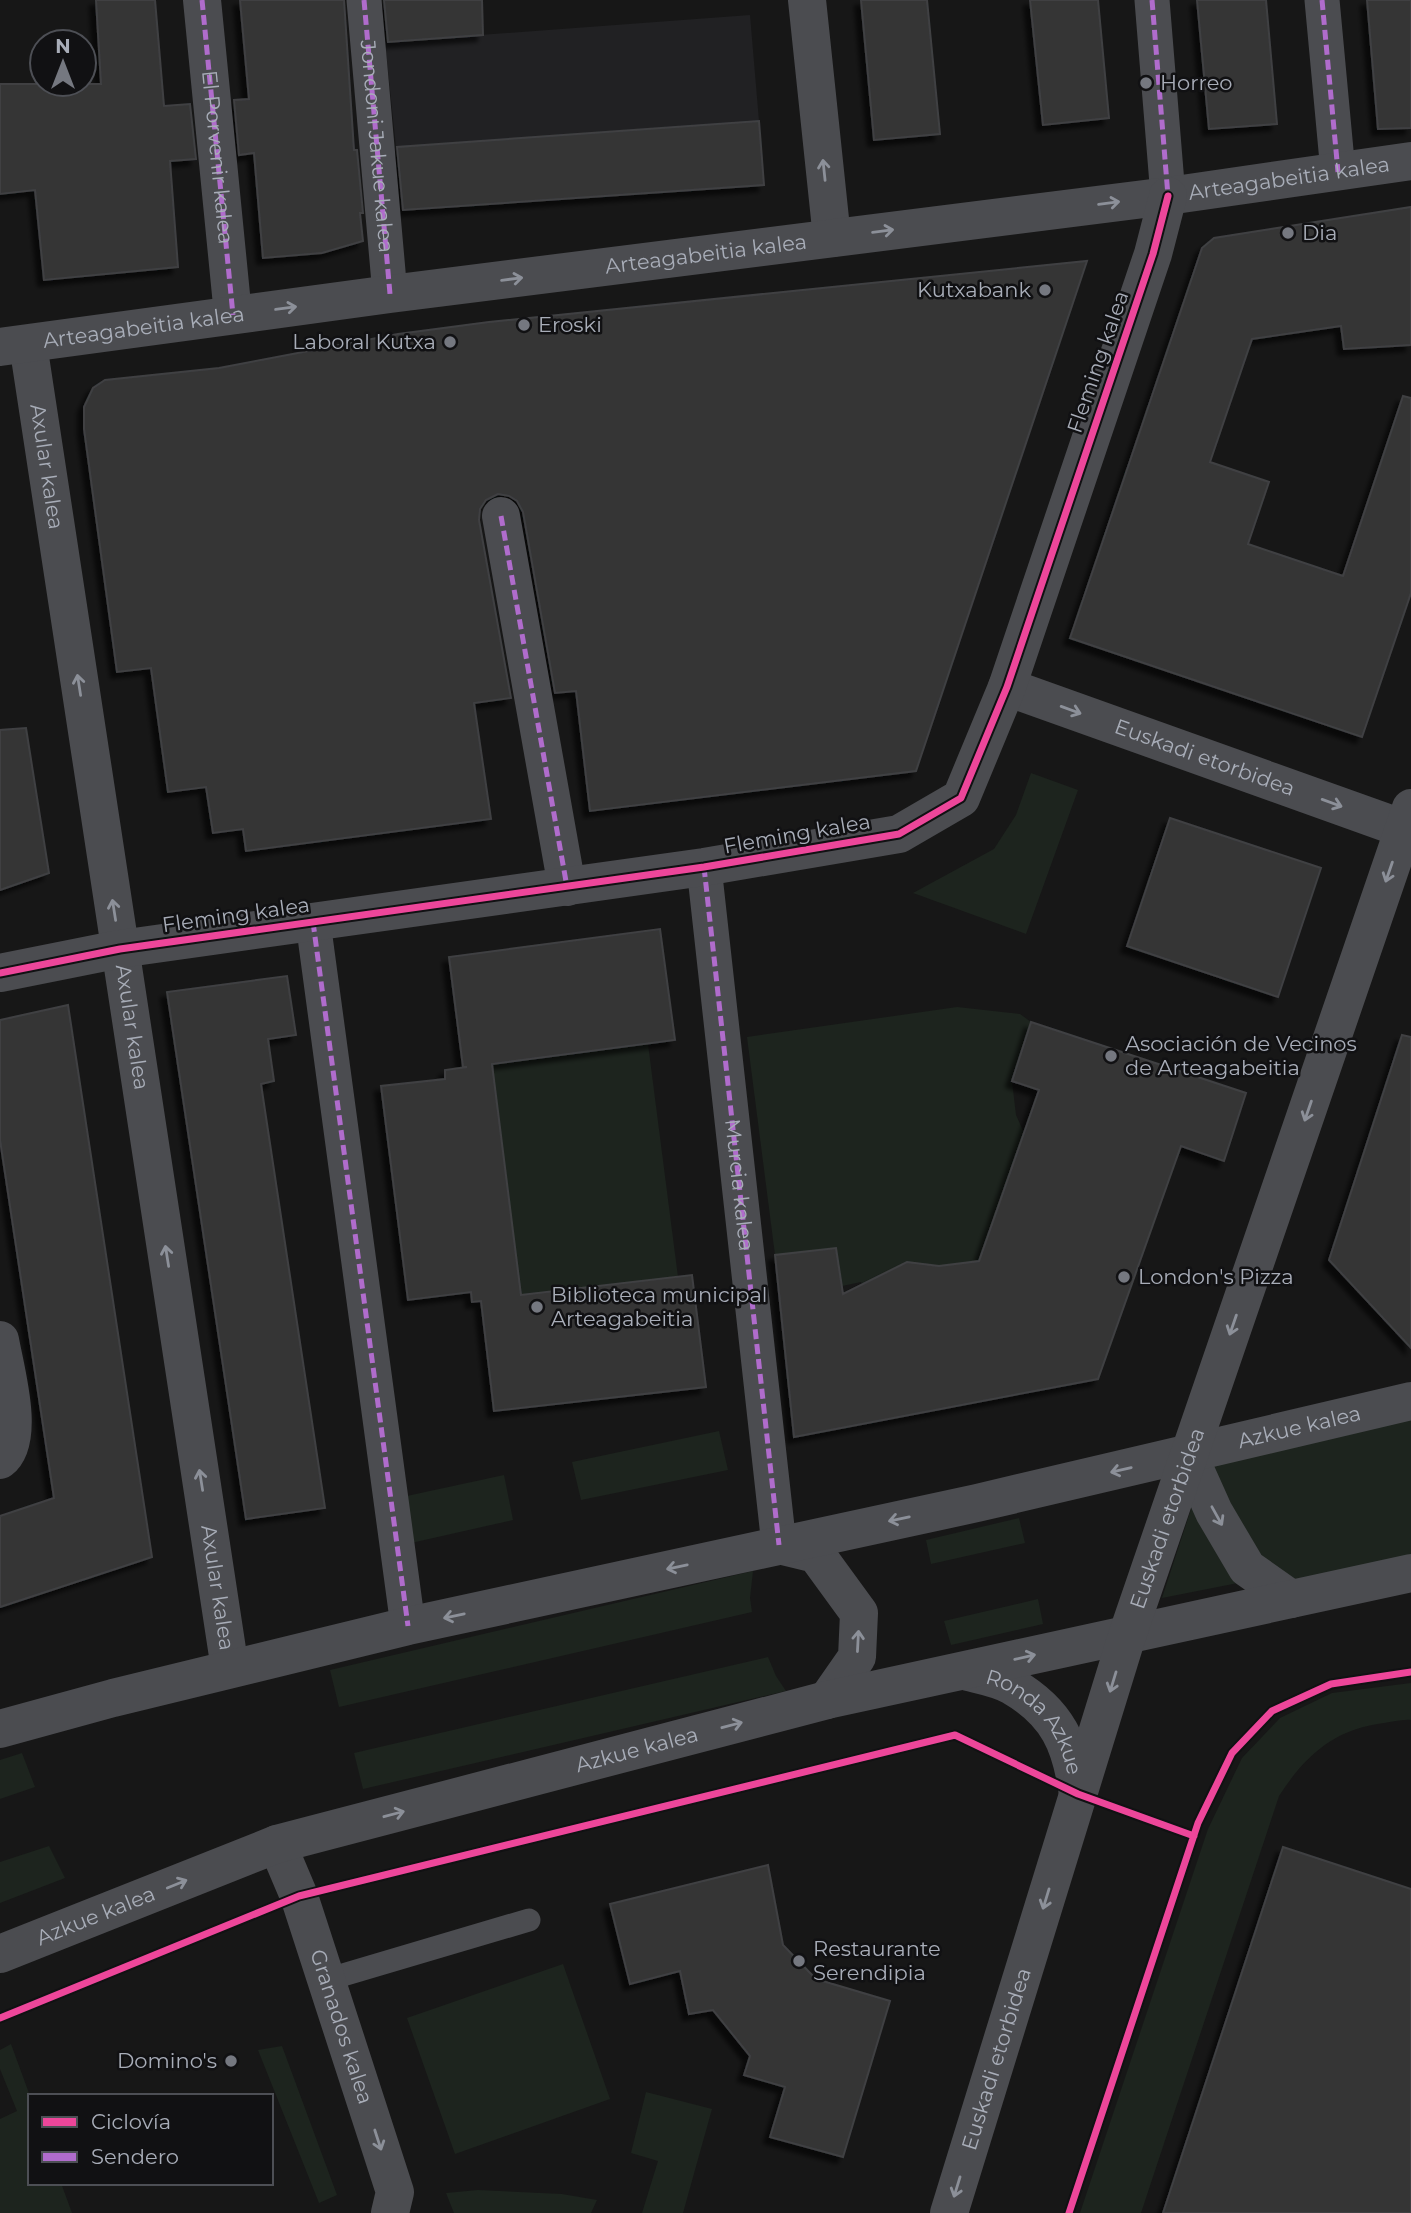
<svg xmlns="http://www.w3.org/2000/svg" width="1411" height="2213" font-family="Montserrat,sans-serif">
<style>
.built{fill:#212123}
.green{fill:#1d241e}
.building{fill:#353536;stroke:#3f4043;stroke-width:2;filter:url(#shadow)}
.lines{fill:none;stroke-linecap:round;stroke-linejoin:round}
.service{stroke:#4b4c50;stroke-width:23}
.pedestrian{stroke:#4b4c50;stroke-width:35}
.minor{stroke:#4b4c50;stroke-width:38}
.tertiary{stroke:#4b4c50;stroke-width:38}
.quiet{stroke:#b06ccc;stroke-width:5;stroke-dasharray:10 5;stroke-linecap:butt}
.cycleway-casing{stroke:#111113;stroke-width:11}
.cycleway{stroke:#ed469a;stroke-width:7}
.oneway{stroke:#8c9099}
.poi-dot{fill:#757880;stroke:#111113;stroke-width:2.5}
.labels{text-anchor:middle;stroke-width:5;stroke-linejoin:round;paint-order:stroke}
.poi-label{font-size:21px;fill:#a8adb8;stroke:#111113;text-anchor:start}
.street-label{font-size:21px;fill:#a8adb8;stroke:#111113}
</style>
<defs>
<filter id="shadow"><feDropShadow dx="-6" dy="6" stdDeviation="2" flood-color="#0009"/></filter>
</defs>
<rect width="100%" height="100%" fill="#171717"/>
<!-- built -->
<path class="built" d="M750 15 759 121 396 147 385 42Z"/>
<!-- green -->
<path class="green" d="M1031 773 1078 790 1026 934 913 893 994 849 1016 815Z
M957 1007 1020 1014 1031 1022 1012 1081 1016 1115 1024 1133 979 1261 945 1266 907 1262 863 1285 861 1282 842 1286 835 1248 775 1255 747 1037Z
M648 1044 678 1277 521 1295 492 1064Z
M1411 1412V1563L1305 1585 1256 1564 1205 1463Z
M719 1431 728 1470 581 1500 572 1462Z
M504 1475 513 1520 389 1548 379 1502Z
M1194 1500 1243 1582 1162 1598Z
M1019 1518 1025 1543 931 1564 926 1540Z
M753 1571 750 1598 752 1612 339 1707 330 1670Z
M1038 1599 1043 1624 951 1645 944 1621Z
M768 1657 776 1676 786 1691 363 1789 354 1753Z
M1411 1683V1720C1402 1719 1393 1722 1384 1723 1334 1729 1305 1756 1279 1796L1141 2213H1080L1208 1829 1242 1758 1280 1718 1332 1693Z
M22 1753 35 1787 0 1799V1760Z
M49 1846 65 1878 0 1903V1862Z
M563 1964 610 2099 455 2154 407 2018Z
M11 2044 30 2096V2183H61L72 2213H0V2119L17 2111 0 2069V2050Z
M282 2046 337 2195 319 2203 258 2050Z
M646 2092 712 2109 683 2213H642L658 2161 631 2153Z
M478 2190 562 2194 597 2200 591 2213H454L446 2193Z"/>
<!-- building -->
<path class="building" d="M96 0H155L164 106 190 104 196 159 170 161 178 267 44 280 35 190 0 194V84H101Z
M240 0H344L354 150H357L363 213H360L363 241 322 253 263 258 254 153 239 155 234 100 249 99Z
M384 0H482L483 35 388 42Z
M861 0H927L940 134 874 140Z
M1030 0H1098L1109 118 1043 125Z
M1197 0H1266L1277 124 1209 129Z
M1367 0H1411V128L1378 129Z
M759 121 764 185 403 210 397 147Z
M1411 207V345L1344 349 1341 326 1252 339 1210 462 1269 482 1248 544 1343 576 1403 396 1411 398V593L1362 737 1070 638 1202 248 1214 238Z
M1087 261 916 771 590 811 576 691 555 693 523 512 517 501 509 496 498 494 486 500 480 509 479 520 511 698 474 703 491 819 246 851 243 829 213 833 206 787 168 792 151 668 117 672 84 429V407L93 388 105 380 219 368 398 334 489 322Z
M26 728 49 873 0 890V730Z
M1170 818 1321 868 1278 997 1127 946Z
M660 929 675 1040 492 1064 521 1295 692 1275 706 1387 494 1411 481 1301 472 1302 471 1292 408 1300 381 1086 445 1079V1070L467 1067H463L449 957Z
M287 976 296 1035 268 1039 274 1081 261 1084 325 1508 246 1519 167 992Z
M68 1005 152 1557 0 1607V1516L54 1498 0 1140V1020Z
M1031 1022 1246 1093 1224 1161 1181 1146 1098 1379 794 1437 775 1255 836 1248 843 1294 907 1262 939 1266 979 1261 1039 1090 1012 1081Z
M1402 1035 1411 1037V1348L1329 1260Z
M1283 1847 1411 1889V2213H1163Z
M768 1865 783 1945 816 1979 890 2001 843 2157 770 2137 785 2087 744 2075 750 2056 713 2010 689 2014 680 1971 630 1984 610 1904Z"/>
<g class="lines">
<!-- service -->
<path class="service" d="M326 1980 529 1920"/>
<!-- pedestrian -->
<g class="pedestrian">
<path id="s1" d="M364 0 390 294"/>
<path d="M1152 0 1168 196"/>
<path d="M1322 0 1338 172"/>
<path d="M704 867 779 1545"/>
<path d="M313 922 408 1626"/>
</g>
<!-- minor -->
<g class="minor">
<path d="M202 0 233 315"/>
<path d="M807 0 832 238"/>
<path id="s2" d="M28 344 230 1669"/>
<path id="s3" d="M0 347 390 294 1168 196 1411 161"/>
<path d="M501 516 567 887"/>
<path id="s4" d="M1007 687 1404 829"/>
<path d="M0 973 120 949 704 867 899 834 961 798 1007 687 1153 254 1168 196"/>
<path d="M0 1340C5 1369 26 1440 0 1460"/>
<path d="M1188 1454 1214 1512 1247 1568 1291 1599"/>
<path d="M779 1545 816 1554 859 1613 857 1657 827 1700"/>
<path id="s5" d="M964 1671C979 1675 998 1678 1012 1686 1058 1713 1071 1744 1078 1794"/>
<path id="s6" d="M0 1729 113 1698 408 1626 977 1503 1411 1401"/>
<path id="s7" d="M277 1844 299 1896 395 2192 390 2213"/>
<path id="s8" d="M0 1954 277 1844 827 1700 1411 1573"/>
</g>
<!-- tertiary -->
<path class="tertiary" id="s9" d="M949 2213 1127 1636 1411 808"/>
<!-- quiet -->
<g class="quiet">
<path id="s10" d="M202 0 233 315"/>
<path d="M364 0 390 294"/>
<path d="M1152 0 1168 196"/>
<path d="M1322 0 1338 172"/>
<path d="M501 516 567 887"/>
<path id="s11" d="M704 867 779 1545"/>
<path d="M313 922 408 1626"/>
</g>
<defs>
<path id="cycleway" d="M0 973 120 949 704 867 899 834 961 798 1007 687 1153 254 1168 196
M0 2018 299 1896 955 1735 1078 1794 1194 1836
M1069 2213 1198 1823 1232 1753 1272 1711 1331 1684 1411 1672"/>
</defs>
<!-- cycleway casing -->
<use href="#cycleway" class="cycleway-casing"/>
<!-- cycleway -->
<use href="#cycleway" class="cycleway"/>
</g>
<!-- one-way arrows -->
<defs><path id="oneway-shaft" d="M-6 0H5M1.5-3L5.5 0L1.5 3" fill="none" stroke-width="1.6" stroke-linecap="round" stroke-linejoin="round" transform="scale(1.75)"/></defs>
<g class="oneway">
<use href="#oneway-shaft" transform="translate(824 170) rotate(-96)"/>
<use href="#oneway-shaft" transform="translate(1109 203) rotate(-7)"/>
<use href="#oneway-shaft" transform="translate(883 231) rotate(-7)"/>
<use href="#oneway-shaft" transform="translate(512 279) rotate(-7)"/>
<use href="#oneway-shaft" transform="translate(286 308) rotate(-8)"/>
<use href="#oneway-shaft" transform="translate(79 685) rotate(-99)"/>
<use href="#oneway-shaft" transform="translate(1071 710) rotate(20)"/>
<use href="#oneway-shaft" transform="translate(1332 803) rotate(20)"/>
<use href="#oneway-shaft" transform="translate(1389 872) rotate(109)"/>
<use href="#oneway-shaft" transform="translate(114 910) rotate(-99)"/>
<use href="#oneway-shaft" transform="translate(1308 1111) rotate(109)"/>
<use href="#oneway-shaft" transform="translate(167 1256) rotate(-99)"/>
<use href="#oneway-shaft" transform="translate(1233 1325) rotate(109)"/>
<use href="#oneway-shaft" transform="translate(1121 1470) rotate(167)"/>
<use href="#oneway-shaft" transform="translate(201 1480) rotate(-99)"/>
<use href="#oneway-shaft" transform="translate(1217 1516) rotate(61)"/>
<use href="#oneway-shaft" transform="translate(899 1519) rotate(168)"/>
<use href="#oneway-shaft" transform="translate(677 1567) rotate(168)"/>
<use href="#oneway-shaft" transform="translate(454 1616) rotate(168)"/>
<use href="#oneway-shaft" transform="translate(858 1641) rotate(-87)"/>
<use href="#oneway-shaft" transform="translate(1025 1657) rotate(-13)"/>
<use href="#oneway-shaft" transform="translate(1113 1682) rotate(107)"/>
<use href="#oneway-shaft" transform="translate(732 1725) rotate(-15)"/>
<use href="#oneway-shaft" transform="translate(394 1814) rotate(-15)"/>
<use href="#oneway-shaft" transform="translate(177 1884) rotate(-22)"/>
<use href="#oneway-shaft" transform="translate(1046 1899) rotate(107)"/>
<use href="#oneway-shaft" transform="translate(378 2140) rotate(72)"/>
<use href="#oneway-shaft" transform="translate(957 2187) rotate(107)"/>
</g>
<!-- markers -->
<g class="poi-dot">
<circle cx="1146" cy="83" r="7"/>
<circle cx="1288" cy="233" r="7"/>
<circle cx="1045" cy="290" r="7"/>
<circle cx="524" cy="325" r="7"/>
<circle cx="450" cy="342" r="7"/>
<circle cx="1111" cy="1056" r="7"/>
<circle cx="1124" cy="1277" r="7"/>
<circle cx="537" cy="1307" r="7"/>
<circle cx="799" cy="1961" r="7"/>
<circle cx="231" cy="2061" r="7"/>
</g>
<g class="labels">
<!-- poi labels -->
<g class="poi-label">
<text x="1160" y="90">Horreo</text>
<text x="1302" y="240">Dia</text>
<text x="1031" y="297" text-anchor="end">Kutxabank</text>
<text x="538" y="332">Eroski</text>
<text x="436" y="349" text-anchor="end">Laboral Kutxa</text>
<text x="1125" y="1051">Asociación de Vecinos<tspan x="1125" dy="24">de Arteagabeitia</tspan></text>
<text x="1138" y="1284">London's Pizza</text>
<text x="551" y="1302">Biblioteca municipal<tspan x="551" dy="24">Arteagabeitia</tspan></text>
<text x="813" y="1956">Restaurante<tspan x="813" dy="24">Serendipia</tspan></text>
<text x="217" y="2068" text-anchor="end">Domino's</text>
</g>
<!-- street labels -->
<g class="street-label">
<text dy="7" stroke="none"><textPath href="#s1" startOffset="147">Jondoni Jakue kalea</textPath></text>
<text dy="7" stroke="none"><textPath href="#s10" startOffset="158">El Porvenir kalea</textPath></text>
<text dy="7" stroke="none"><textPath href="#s3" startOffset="1300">Arteagabeitia kalea</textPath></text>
<text dy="7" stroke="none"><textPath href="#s3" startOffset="712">Arteagabeitia kalea</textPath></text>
<text dy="7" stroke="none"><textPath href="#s3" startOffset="145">Arteagabeitia kalea</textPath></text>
<text transform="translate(1098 362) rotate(-71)" y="7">Fleming kalea</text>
<text dy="7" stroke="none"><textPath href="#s2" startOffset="124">Axular kalea</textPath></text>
<text dy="7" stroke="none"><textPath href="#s4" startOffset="210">Euskadi etorbidea</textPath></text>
<text transform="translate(797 834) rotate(-10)" y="7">Fleming kalea</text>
<text transform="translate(236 915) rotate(-8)" y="7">Fleming kalea</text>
<text dy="7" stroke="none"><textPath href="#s2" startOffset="691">Axular kalea</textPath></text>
<text dy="7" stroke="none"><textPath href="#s11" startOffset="320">Murcia kalea</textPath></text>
<text dy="7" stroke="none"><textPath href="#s6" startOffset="1334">Azkue kalea</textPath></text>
<text dy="7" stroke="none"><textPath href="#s9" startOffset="728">Euskadi etorbidea</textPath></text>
<text dy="7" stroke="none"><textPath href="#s2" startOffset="1258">Axular kalea</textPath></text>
<text dy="7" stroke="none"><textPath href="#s5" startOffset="93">Ronda Azkue</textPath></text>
<text dy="7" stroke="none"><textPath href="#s8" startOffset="670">Azkue kalea</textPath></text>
<text dy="7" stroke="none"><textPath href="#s8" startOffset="103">Azkue kalea</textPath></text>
<text dy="7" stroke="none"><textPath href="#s7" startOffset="194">Granados kalea</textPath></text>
<text dy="7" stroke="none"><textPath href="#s9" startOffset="161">Euskadi etorbidea</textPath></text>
</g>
</g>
<!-- legend -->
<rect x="28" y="2094" width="245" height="91" fill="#111113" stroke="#4d4f55" stroke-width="2"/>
<rect x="42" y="2117" width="35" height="10" fill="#ed469a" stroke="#4d4f55" stroke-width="2"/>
<text x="91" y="2129" font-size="21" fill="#a8adb8">Ciclovía</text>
<rect x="42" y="2152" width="35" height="10" fill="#b06ccc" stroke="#4d4f55" stroke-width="2"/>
<text x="91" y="2164" font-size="21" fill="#a8adb8">Sendero</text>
<!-- north arrow -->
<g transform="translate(63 63)"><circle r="33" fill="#111113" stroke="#4d4f55" stroke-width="2"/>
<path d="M0-5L12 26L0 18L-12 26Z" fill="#757880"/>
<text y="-10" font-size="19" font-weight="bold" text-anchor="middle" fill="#a8adb8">N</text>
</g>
</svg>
